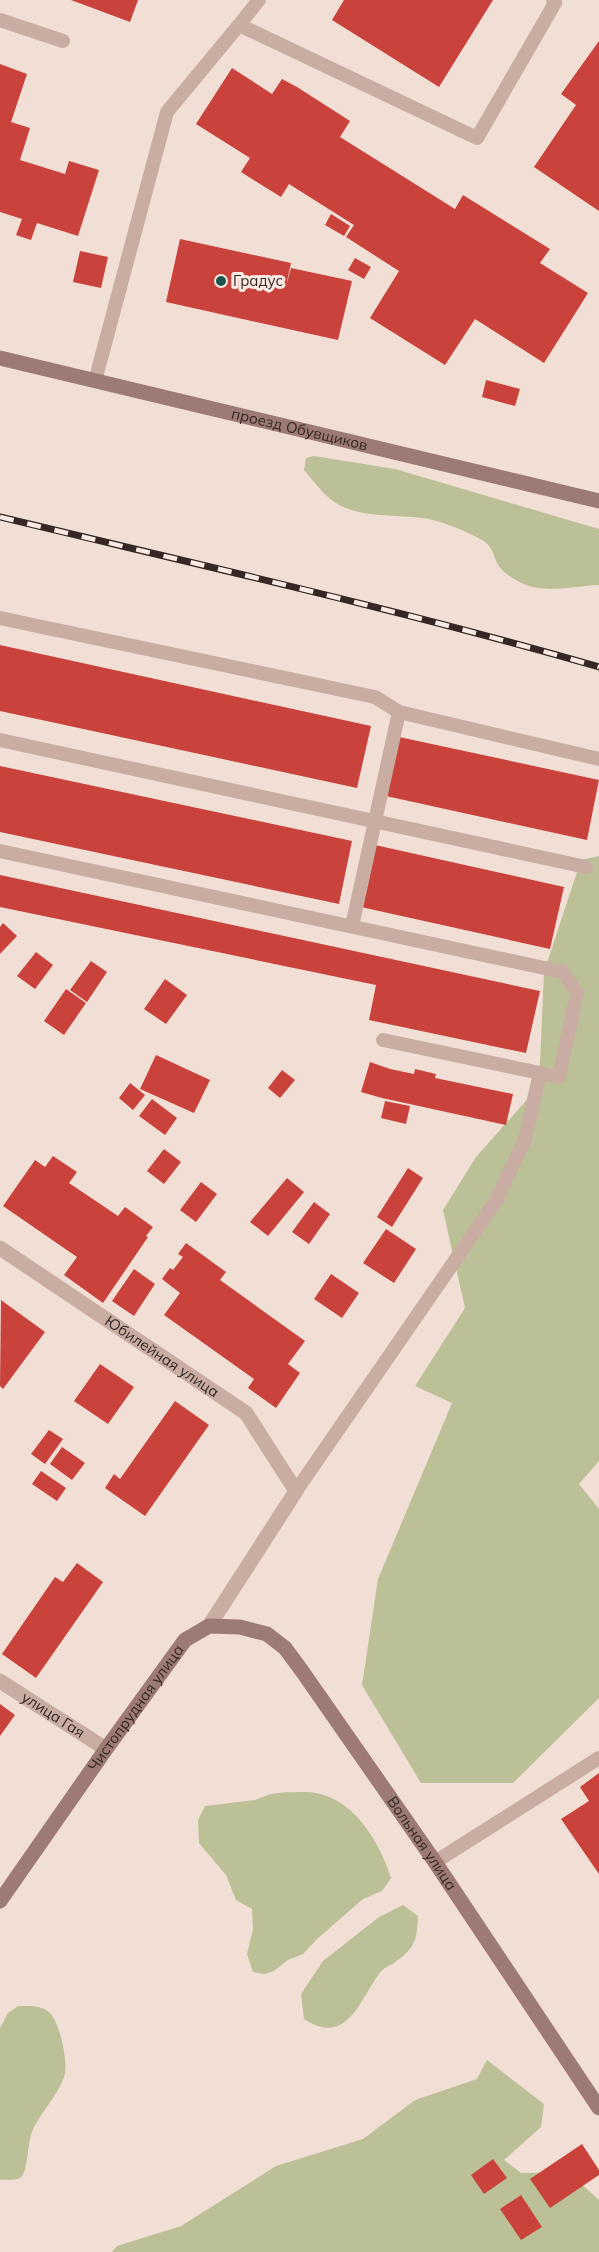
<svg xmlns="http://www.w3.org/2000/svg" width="599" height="2252" font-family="Mulish,sans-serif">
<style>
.green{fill:#bbc096}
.building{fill:#c9433c}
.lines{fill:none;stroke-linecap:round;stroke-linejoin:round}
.lane{stroke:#c9ada2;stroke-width:14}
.street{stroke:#c9ada2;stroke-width:15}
.secondary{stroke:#9d7b74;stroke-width:15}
.rail-casing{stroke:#342725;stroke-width:7}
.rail{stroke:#f9eae3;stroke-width:4.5;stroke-dasharray:14;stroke-linecap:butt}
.poi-dot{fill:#1a564e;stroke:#f9eae3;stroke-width:2}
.labels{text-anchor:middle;stroke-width:6;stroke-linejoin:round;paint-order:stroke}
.poi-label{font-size:15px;fill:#342725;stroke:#f9eae3;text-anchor:start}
.street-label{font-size:15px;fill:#342725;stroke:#f9eae3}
</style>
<rect width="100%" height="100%" fill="#f1dfd6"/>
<!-- green -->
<path class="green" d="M314 456 395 469 599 529V585C576 586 548 593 526 585 516 581 502 573 497 563 493 554 492 546 482 540 465 531 441 520 422 518 391 514 354 519 329 498 320 490 312 479 304 470L306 458Z
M599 856V1461L579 1484 599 1509V1698L513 1783H421L362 1685 378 1579 452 1403 415 1386 465 1308 443 1210 476 1157 539 1086 544 972 581 860Z
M288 1792C297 1793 307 1791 316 1793 355 1800 380 1843 391 1878L382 1891 363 1899 317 1939 303 1954 288 1960 274 1971 264 1974 253 1972 247 1954 253 1929 252 1909 236 1900 226 1875 199 1843 198 1820 205 1806 255 1800 270 1794Z
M403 1905 418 1916C417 1941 415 1948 394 1963 388 1966 382 1969 379 1974 359 2001 347 2047 304 2019L301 1994 323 1961 379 1917Z
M18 2006C27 2006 41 2005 49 2012 60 2022 69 2063 64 2077 58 2096 38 2115 32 2132 28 2142 27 2171 22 2176 16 2182 7 2179 0 2180V2028L8 2013Z
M487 2060 544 2104 541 2127 504 2160 521 2173 568 2172 599 2200V2252H112L117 2246 181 2226 276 2166 363 2139 415 2100 477 2079Z"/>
<!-- building -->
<path class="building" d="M71 0H138L130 22Z
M344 0H493L439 87 332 20Z
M599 41V211L534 167 576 105 561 94Z
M0 64 27 74 11 122 30 128 20 160 65 174 69 161 99 170 78 236 37 223 31 240 16 235 22 219 0 212Z
M232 68 272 94 282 79 297 87 350 121 340 137 455 209 463 195 550 249 540 263 588 293 544 363 475 319 445 365 370 318 399 271 346 237 354 225 289 184 281 197 241 172 250 158 196 124Z
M331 214 350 226 344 236 325 225Z
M180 239 291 263 286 286 291 268 352 281 338 340 166 302Z
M80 251 108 257 101 288 73 282Z
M355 258 371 267 364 279 348 270Z
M486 380 520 389 515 406 482 397Z
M0 645 371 726 357 788 0 711Z
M399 737 599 780 587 840 386 796Z
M0 766 352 841 339 904 0 832Z
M375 845 564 887 550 949 361 907Z
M0 875 540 991 526 1053 369 1020 376 985 0 907Z
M3 923 17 936 0 954V927Z
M36 952 53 965 35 989 17 976Z
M91 961 107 972 87 1002 70 990Z
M165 979 187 995 166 1024 144 1009Z
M66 989 86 1003 64 1035 44 1021Z
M156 1055 210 1080 194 1113 140 1089Z
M370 1062 390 1069 414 1074 415 1069 436 1074 435 1078 513 1094 506 1125 382 1098 361 1092Z
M282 1070 295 1080 280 1098 268 1088Z
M130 1083 145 1095 133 1110 119 1098Z
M152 1099 177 1118 165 1135 139 1116Z
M385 1101 410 1106 406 1124 381 1118Z
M164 1149 181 1162 164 1184 147 1171Z
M53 1156 77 1172 69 1183 118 1216 125 1207 153 1227 146 1236 148 1237 103 1303 64 1275 77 1257 3 1206 35 1160 45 1167Z
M408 1168 423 1178 392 1227 377 1217Z
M287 1178 304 1192 268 1236 250 1222Z
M201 1182 217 1194 196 1222 180 1210Z
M314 1202 330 1214 309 1244 292 1232Z
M386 1229 416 1249 394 1283 363 1263Z
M186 1243 226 1272 220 1280 305 1341 288 1364 300 1373 276 1408 248 1388 254 1379 164 1315 180 1293 162 1279 170 1268 173 1270 183 1257 178 1254Z
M134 1269 155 1284 134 1316 112 1301Z
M331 1274 359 1293 342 1318 314 1299Z
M1 1300 45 1332 3 1389 0 1386Z
M100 1364 134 1387 108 1424 74 1401Z
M175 1401 209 1425 145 1516 105 1488 114 1474 120 1479Z
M49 1430 63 1439 45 1464 31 1454Z
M62 1447 85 1463 72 1480 50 1464Z
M41 1471 66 1488 57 1501 32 1484Z
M77 1563 103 1582 36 1678 2 1654 55 1577 63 1582Z
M0 1704 15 1715 0 1736Z
M599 1773V1874L561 1819 589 1801 580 1787Z
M582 2144 599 2170V2175L550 2208 530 2179Z
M493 2159 507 2178 484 2194 471 2175Z
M521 2195 542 2227 521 2240 500 2209Z"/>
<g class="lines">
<!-- lane -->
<path class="lane" d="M0 20 63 41
M239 25 259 0
M95 381 167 112 239 25 477 138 555 3 553 0
M0 618 375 697 399 712 352 926
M399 712 599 759
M0 740 586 867
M0 851 563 972 577 993 559 1077 383 1040
M296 1491 496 1201 525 1139 540 1073
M435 1862 599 1758"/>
<!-- street -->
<g class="street">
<path id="s1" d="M0 1248 246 1413 296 1491 209 1626"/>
<path id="s2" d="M0 1681 106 1749"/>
</g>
<!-- secondary -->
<g class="secondary">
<path id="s3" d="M0 358 599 501"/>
<path id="s4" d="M0 1901 106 1749 185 1640 209 1626 240 1627 267 1634 285 1648 302 1671 435 1862 599 2108"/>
</g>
<defs>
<path id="rail" d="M0 517C200 565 401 610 599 667"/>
</defs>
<!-- rail casing -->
<use href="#rail" class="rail-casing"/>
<!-- rail -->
<use href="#rail" class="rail"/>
</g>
<!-- markers -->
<circle class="poi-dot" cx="221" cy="281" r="6"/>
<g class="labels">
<!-- poi labels -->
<g class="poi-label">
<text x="233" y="286">Градус</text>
</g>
<!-- street labels -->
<g class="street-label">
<text dy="5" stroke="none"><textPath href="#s3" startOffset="308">проезд Обувщиков</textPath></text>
<text dy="5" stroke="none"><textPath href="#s1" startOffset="195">Юбилейная улица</textPath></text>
<text dy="5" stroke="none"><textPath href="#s4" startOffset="236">Чистопрудная улица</textPath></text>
<text dy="5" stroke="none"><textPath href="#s2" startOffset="63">улица Гая</textPath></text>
<text dy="5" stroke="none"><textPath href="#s4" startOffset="668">Вольная улица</textPath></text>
</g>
</g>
</svg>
